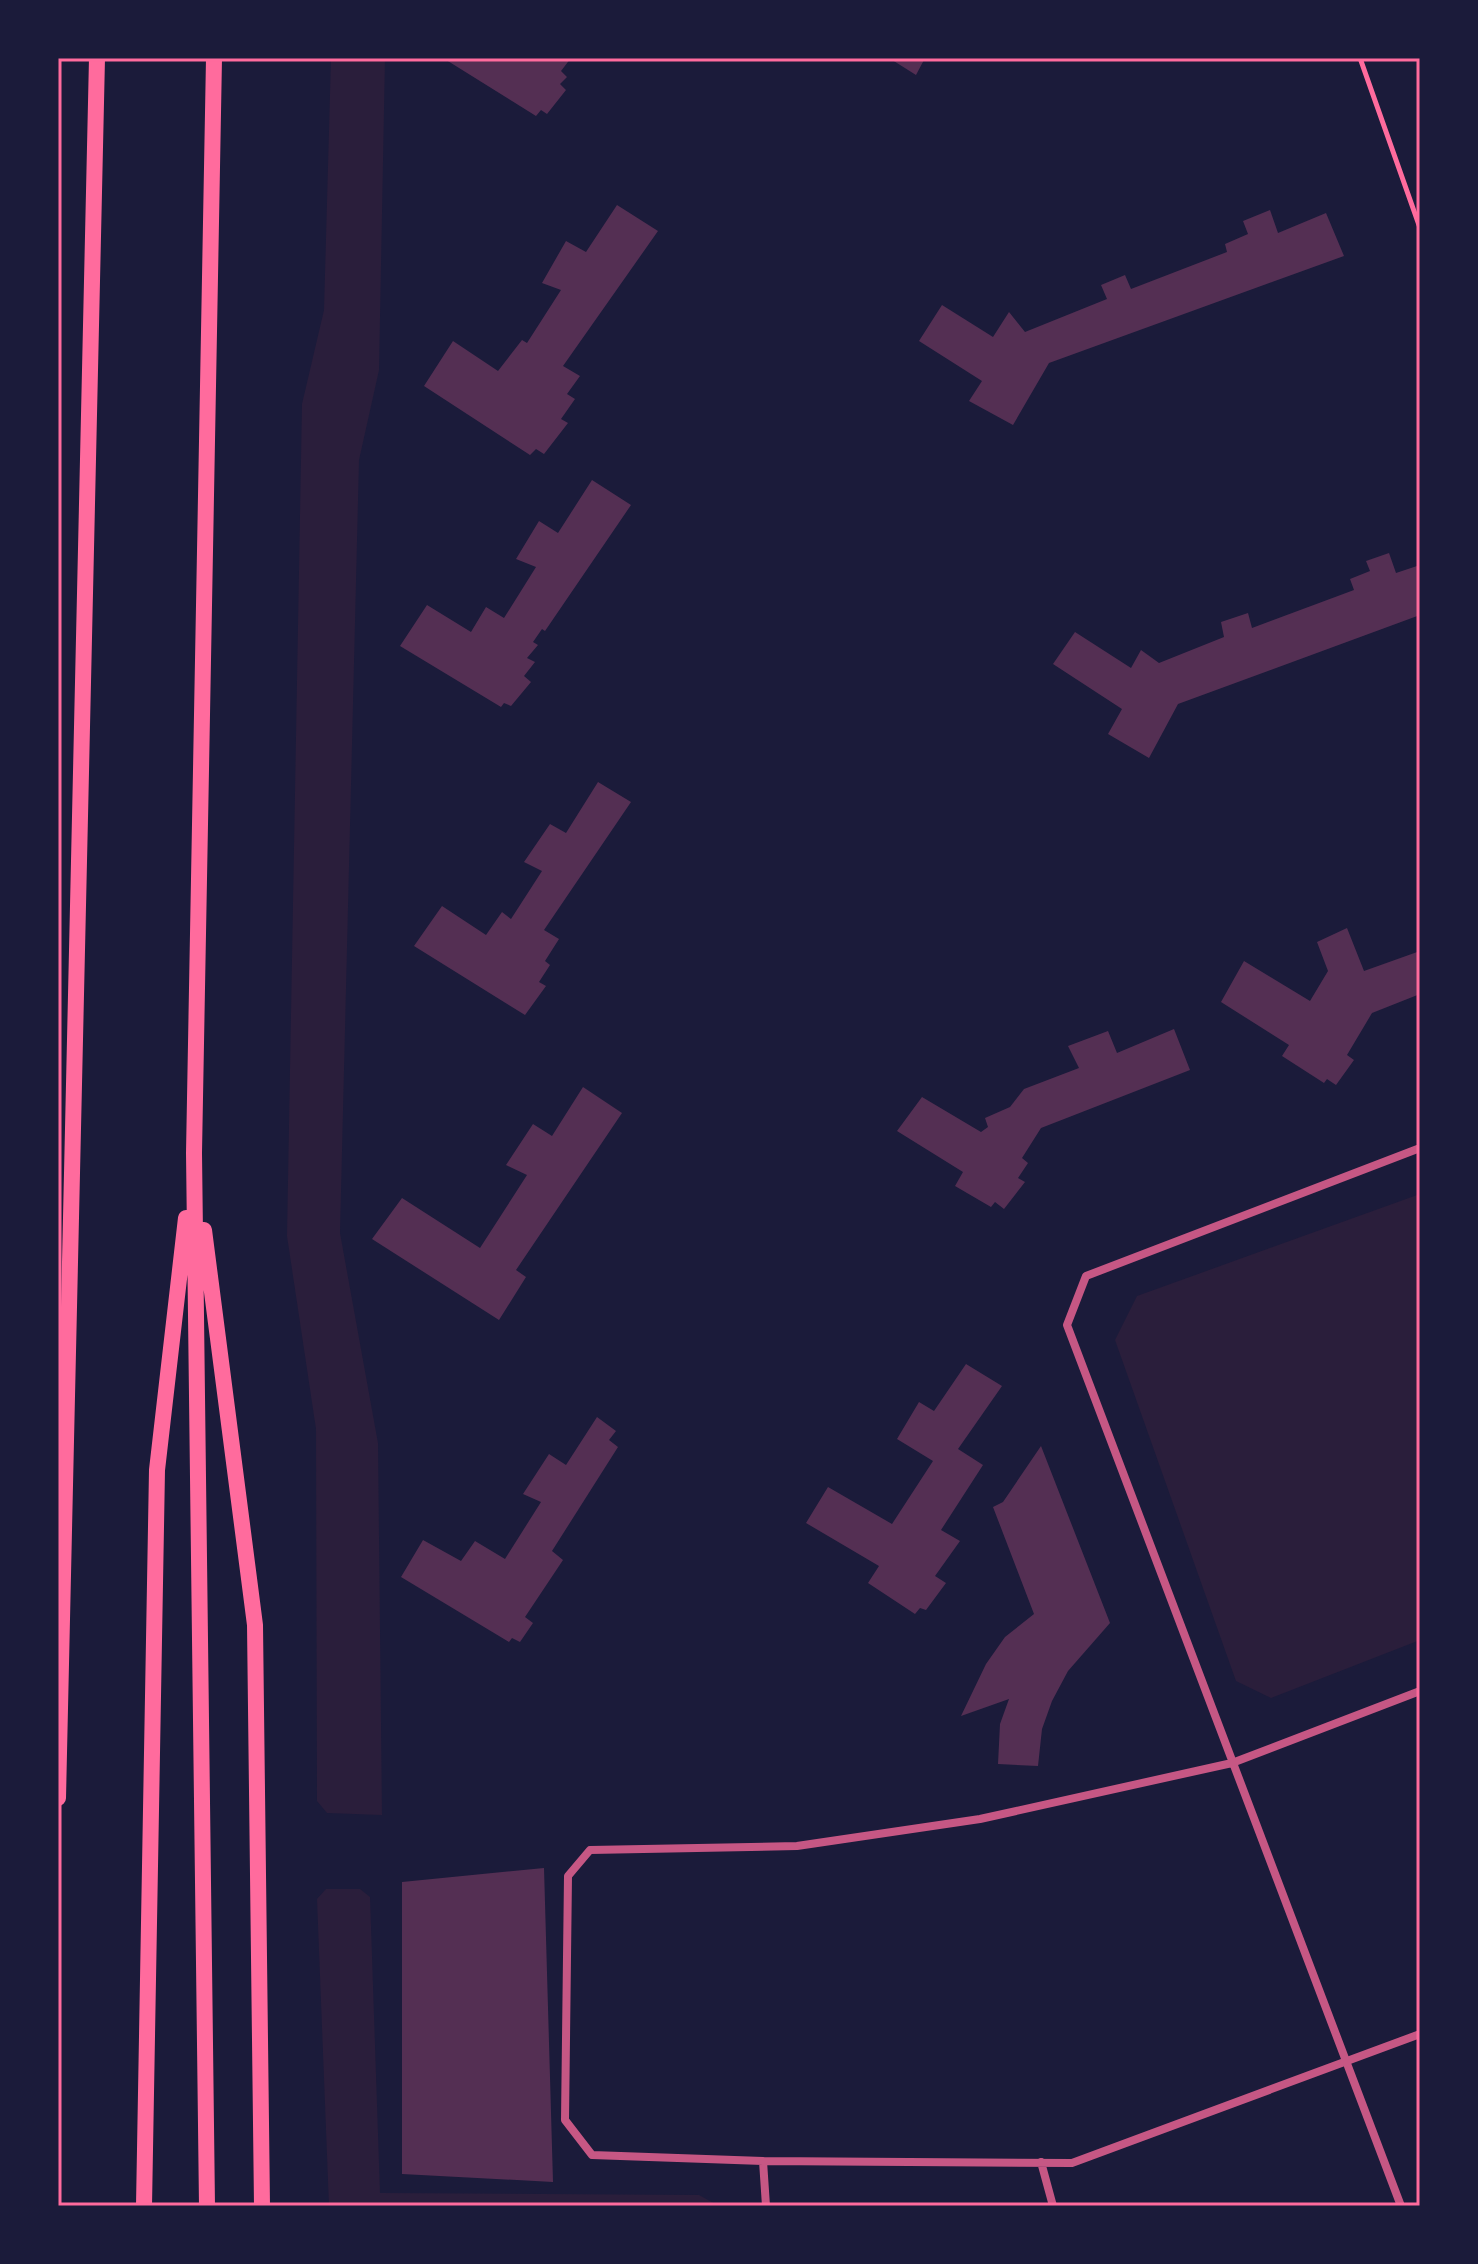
<svg xmlns="http://www.w3.org/2000/svg" width="1478" height="2264" font-family="'PT Sans',sans-serif">
<style>
.green{fill:#2a1e3b}
.building{fill:#542f53}
.lines{fill:none;stroke-linecap:round;stroke-linejoin:round}
.path{stroke:#ff6b9d;stroke-width:5}
.minor{stroke:#c65784;stroke-width:8}
.secondary{stroke:#ff6b9d;stroke-width:16}
.neatline{fill:none;stroke:#ff6b9d;stroke-width:3}
</style>
<rect width="100%" height="100%" fill="#1b1b3a"/>
<!-- green -->
<path class="green" d="M331 58H385L379 370 359 460 340 1233 378 1443 382 1815 327 1813 317 1801 316 1429 287 1236 302 404 324 310Z
M1420 1194V1640L1271 1698 1236 1681 1115 1340 1137 1296Z
M326 1889H360L370 1897 380 2193 699 2195 719 2206H329L317 1899Z"/>
<!-- building -->
<path class="building" d="M443 58H571L561 71 567 77 560 84 566 90 547 114 541 110 536 116Z
M889 58H925L916 75Z
M617 205 658 231 563 366 580 376 567 394 575 399 561 419 568 423 544 454 536 449 530 455 424 386 453 341 498 371 522 340 527 343 561 290 542 283 566 241 586 252Z
M1270 210 1278 233 1326 213 1344 256 1049 363 1013 425 969 401 982 381 919 341 942 305 993 337 1009 312 1025 332 1107 299 1101 285 1125 275 1131 289 1227 252 1225 244 1248 234 1243 221Z
M592 480 631 505 545 631 542 629 533 642 538 645 527 658 535 662 524 676 531 682 511 706 504 703 501 707 400 646 427 605 471 632 486 607 504 618 536 567 516 559 539 521 558 533Z
M1389 553 1396 573 1420 565V615L1178 704 1149 758 1108 734 1122 709 1053 664 1075 632 1131 668 1141 650 1159 663 1224 637 1221 622 1248 613 1252 628 1354 590 1350 579 1370 571 1366 561Z
M598 782 631 802 544 930 559 939 545 961 550 965 539 982 546 986 525 1015 414 946 442 906 486 935 502 912 511 919 542 871 524 862 550 824 566 833Z
M1347 928 1364 971 1420 951V994L1372 1013 1347 1055 1354 1060 1336 1085 1327 1079 1324 1083 1282 1056 1289 1045 1221 1002 1244 961 1310 1001 1328 971 1317 942Z
M1174 1029 1190 1070 1041 1128 1022 1158 1028 1163 1018 1178 1025 1182 1004 1209 995 1202 991 1207 955 1186 963 1172 897 1131 922 1097 981 1132 988 1127 985 1118 1010 1107 1024 1089 1079 1068 1068 1046 1108 1031 1117 1053Z
M583 1087 622 1113 516 1270 526 1277 499 1320 372 1239 402 1198 480 1248 527 1175 506 1165 533 1124 552 1136Z
M966 1364 1002 1386 958 1449 983 1465 941 1530 960 1541 935 1576 946 1583 926 1610 920 1608 915 1614 868 1583 879 1566 806 1523 828 1487 892 1524 933 1461 897 1439 919 1402 934 1411Z
M597 1417 616 1431 609 1440 618 1447 552 1551 563 1560 525 1617 533 1623 520 1642 512 1638 509 1642 401 1577 423 1540 461 1561 475 1541 505 1559 541 1502 523 1494 549 1454 566 1465Z
M1041 1446 1110 1623 1068 1671 1052 1701 1042 1729 1038 1766 998 1764 1000 1724 1009 1699 961 1716 986 1664 1005 1637 1034 1614 993 1507 1003 1502Z
M544 1868 553 2182 402 2174V1882Z"/>
<g class="lines">
<!-- path -->
<path class="path" d="M1360 58 1420 228"/>
<!-- minor -->
<path class="minor" d="M1420 1691 1232 1763 980 1819 797 1846 590 1850 568 1876 565 2120 592 2155 763 2161 1072 2163 1420 2034
M763 2161 766 2206
M1041 2162 1053 2206
M1401 2206 1067 1325 1086 1276 1420 1148"/>
<!-- secondary -->
<path class="secondary" d="M204 1230 255 1625 262 2206
M58 1798 97 58
M144 2206 157 1470 186 1218
M207 2206 194 1153 214 58"/>
</g>
<!-- border -->
<rect width="1478" height="2264" fill="none" stroke="#1b1b3a" stroke-width="120"/>
<rect x="60" y="60" width="1358" height="2144" class="neatline"/>
</svg>
